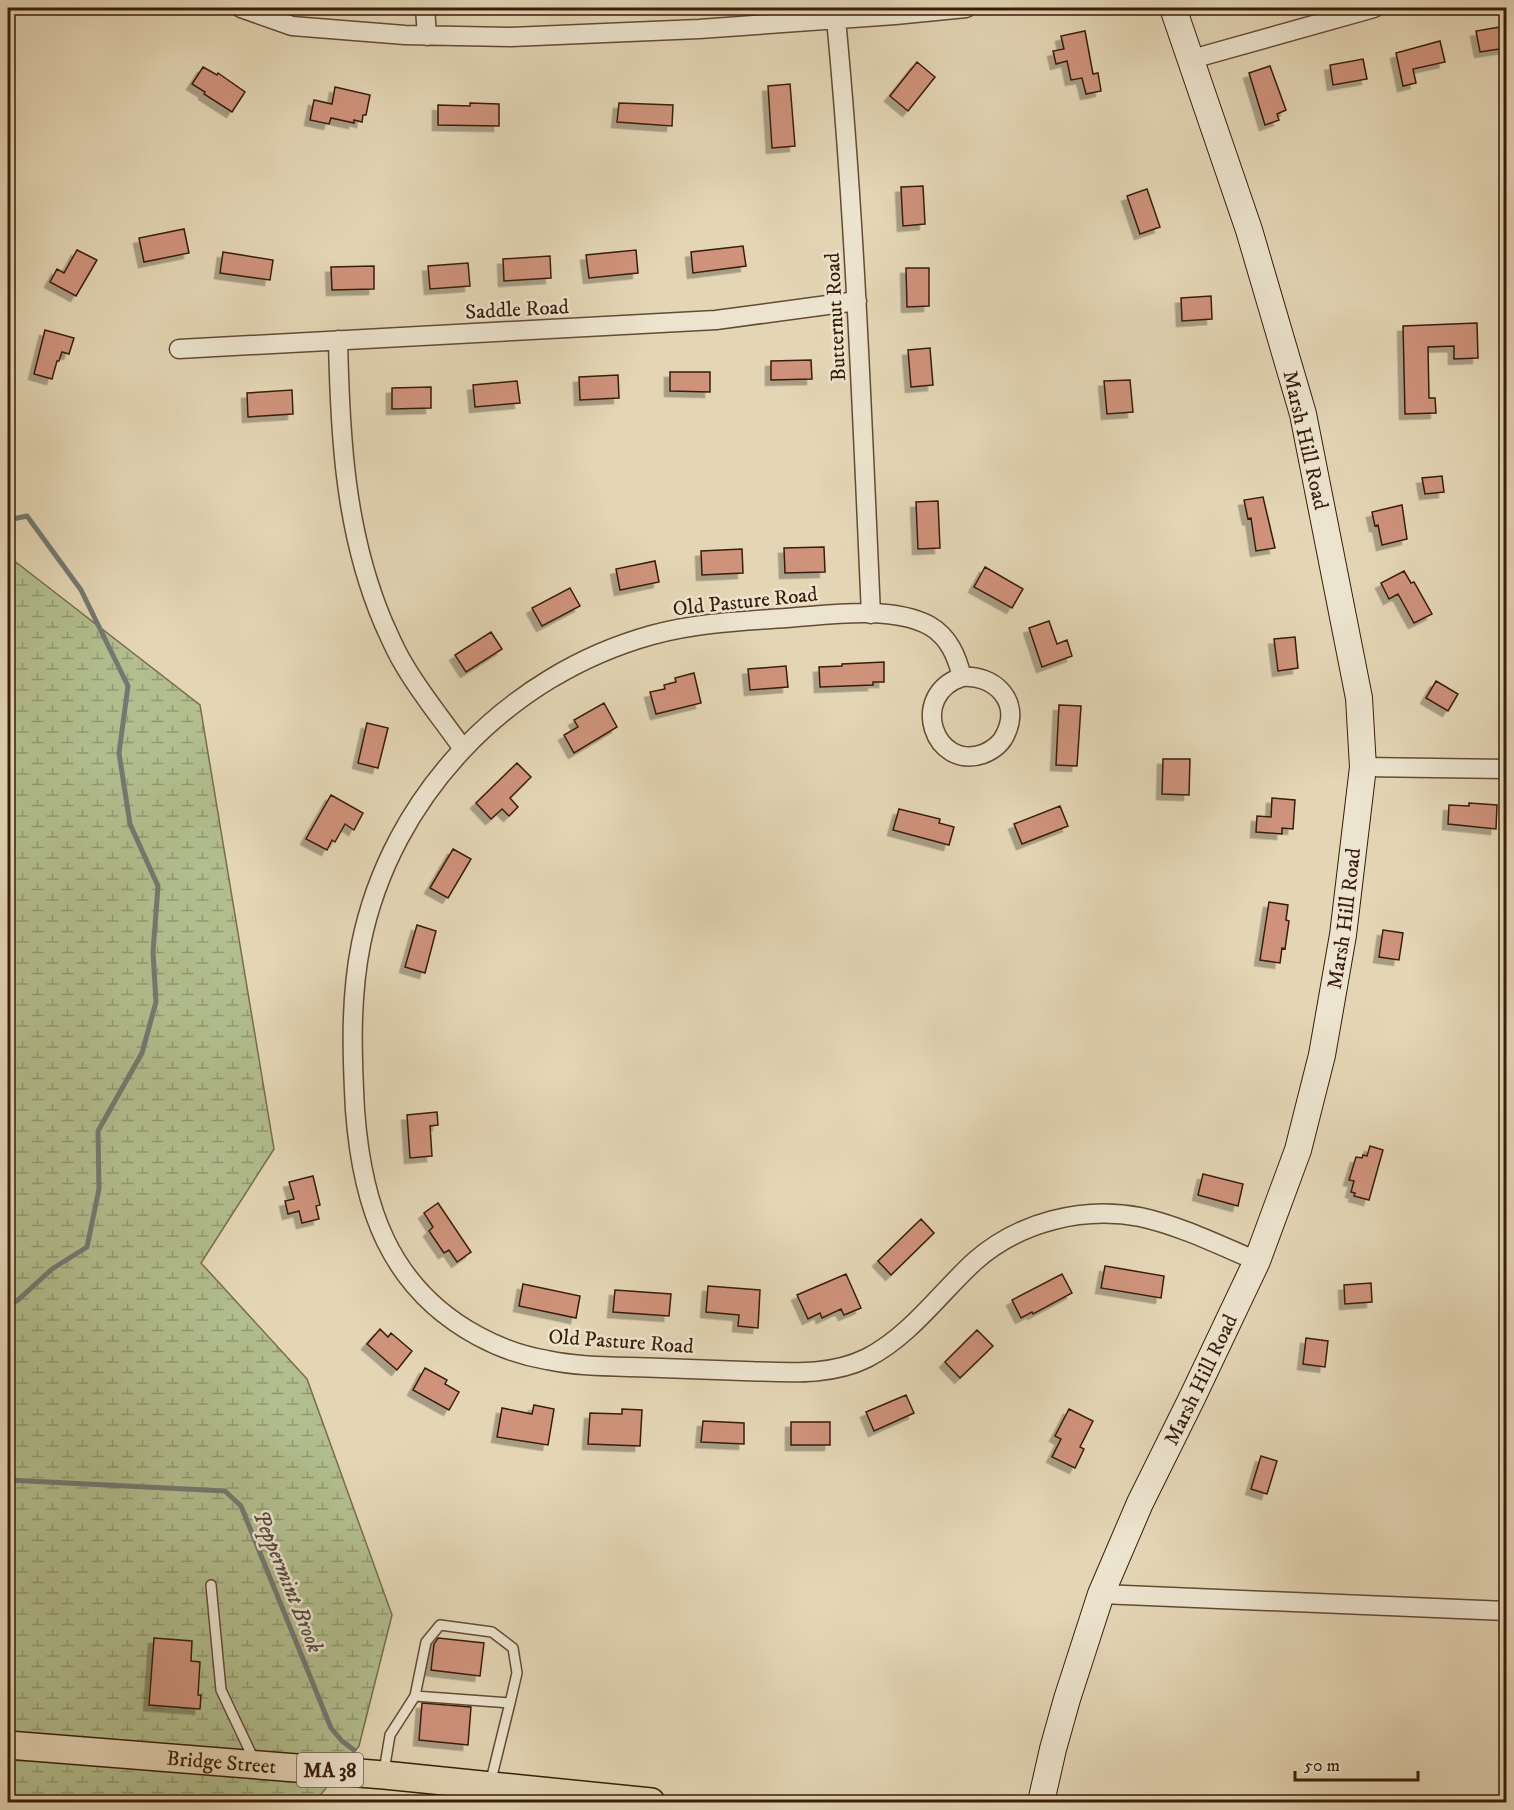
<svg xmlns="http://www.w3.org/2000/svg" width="1514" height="1810" font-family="'IM FELL DW Pica',serif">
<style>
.wetland{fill:url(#wetland-marsh);stroke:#766e4c;stroke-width:1.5}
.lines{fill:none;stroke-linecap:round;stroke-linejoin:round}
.stream{stroke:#737972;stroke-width:5}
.building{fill:#cf937c;stroke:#391d0a;stroke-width:1.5;filter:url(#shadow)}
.lane-casing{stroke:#644b35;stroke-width:12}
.street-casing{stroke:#644b35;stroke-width:21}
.secondary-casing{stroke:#391d0a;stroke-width:28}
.primary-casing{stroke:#391d0a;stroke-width:30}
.lane{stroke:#ede4cf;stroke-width:9}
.street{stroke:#ede4cf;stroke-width:18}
.secondary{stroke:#ede4cf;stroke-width:26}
.primary{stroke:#e4d6b5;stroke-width:27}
.labels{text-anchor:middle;stroke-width:5;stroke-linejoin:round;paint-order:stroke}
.shield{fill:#ede4cf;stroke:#6f5945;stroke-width:1.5}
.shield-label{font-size:20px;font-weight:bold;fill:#391d0a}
.street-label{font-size:21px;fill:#391d0a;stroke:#ede4cf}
.water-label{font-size:22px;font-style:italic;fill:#564b3e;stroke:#ede4cf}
</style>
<defs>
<pattern id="wetland-marsh" width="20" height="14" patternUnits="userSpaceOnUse" patternTransform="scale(1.5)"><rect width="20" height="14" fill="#b2be8e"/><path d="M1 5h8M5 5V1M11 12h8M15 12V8" fill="none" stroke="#929a72"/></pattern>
<filter id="shadow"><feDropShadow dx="-5.5" dy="5.5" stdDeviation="0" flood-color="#0004"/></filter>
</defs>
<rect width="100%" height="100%" fill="#e4d6b5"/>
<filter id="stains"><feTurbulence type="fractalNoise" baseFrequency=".00333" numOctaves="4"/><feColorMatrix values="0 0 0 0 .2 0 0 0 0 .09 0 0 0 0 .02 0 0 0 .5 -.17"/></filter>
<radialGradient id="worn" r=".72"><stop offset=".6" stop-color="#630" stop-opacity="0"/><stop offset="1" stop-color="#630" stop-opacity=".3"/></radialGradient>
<!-- wetland -->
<path class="wetland" d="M8 556 200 705 274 1149 201 1263 307 1379 392 1615 359 1746 315 1802H8Z"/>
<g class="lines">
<!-- stream -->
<path class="stream" d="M8 520 27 516 81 590 128 686 119 753 130 824 158 886 153 952 156 1002 142 1053 98 1131 99 1189 87 1247 52 1269 18 1300 8 1305
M8 1480 225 1491 241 1506 331 1728 342 1741 354 1750
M367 1798 368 1802"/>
</g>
<!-- building -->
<path class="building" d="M1506 26V48L1480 52 1476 31Z
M1085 31 1093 74 1098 73 1101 91 1086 94 1082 78 1071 80 1067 61 1056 64 1053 51 1064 49 1061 36Z
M1440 41 1445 62 1413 69 1416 83 1403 86 1396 53Z
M1363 59 1367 79 1333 85 1330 65Z
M917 62 935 77 908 111 890 96Z
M1270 66 1286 110 1277 114 1279 120 1265 125 1249 73Z
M203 67 217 75 218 73 245 92 232 112 204 94 205 92 192 84Z
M790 84 795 146 772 148 768 86Z
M335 87 370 95 366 115H363L362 122 354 120V123L331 118 329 124 310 120 314 100 332 104Z
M470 103 499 104V126L438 125V105L470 106Z
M619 103 673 105 672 126 617 122Z
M923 186 925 224 903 226 901 187Z
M1147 189 1160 227 1140 234 1127 196Z
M184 229 189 253 144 262 139 238Z
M743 246 746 266 693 273 691 252Z
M77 250 97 260 76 296 50 282 57 269 64 273Z
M636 250 638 273 589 278 586 255Z
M223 252 273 260 270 280 220 273Z
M550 256 551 278 504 281 503 259Z
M468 263 470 286 430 289 428 266Z
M374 266V289L332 290 331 267Z
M906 268H929V306L907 307Z
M1211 296 1212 319 1182 321 1181 298Z
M1477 323 1478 358 1454 359V346L1428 347 1429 398H1435L1436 413 1405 414 1403 326Z
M45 330 74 338 69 354 62 352 59 361H57L52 379 34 374Z
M930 348 933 385 911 387 908 350Z
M811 360 812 379 771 380V361Z
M670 372H710V392L670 391Z
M618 375 619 398 580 400 579 377Z
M1130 380 1133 412 1107 414 1104 381Z
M517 381 520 403 475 407 473 385Z
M431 387V408L392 409V388Z
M292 390 293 414 248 417 247 393Z
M1442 476 1444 492 1425 494 1422 478Z
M1263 497 1275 548 1256 551 1251 518 1248 519 1244 500Z
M938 501 940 548 918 549 916 502Z
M1402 505 1407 539 1382 545 1378 525 1375 526 1372 512Z
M824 547 825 572 785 573 784 548Z
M742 549 743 573 702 575 701 551Z
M655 561 659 582 620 590 616 569Z
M985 567 1023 589 1012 608 974 587Z
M1404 571 1411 583 1414 582 1432 614 1414 623 1398 594 1389 599 1381 583Z
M570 588 580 606 542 626 532 608Z
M1049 621 1057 644 1067 640 1072 656 1042 667 1029 628Z
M491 632 502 649 466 672 455 655Z
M1295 637 1298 668 1278 671 1274 639Z
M884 662V682H873V685L820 687 819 667 842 666V664Z
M786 666 788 687 750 690 748 669Z
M694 673 701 703 656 714 650 692 665 689 664 685 676 682 675 678Z
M1436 681 1458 694 1448 711 1426 698Z
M604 703 617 727 574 753 564 735 578 727 574 720Z
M1059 705 1081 706 1077 766 1056 765Z
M367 723 388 728 378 768 358 763Z
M1163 759H1190L1189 795 1162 794Z
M517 763 531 777 510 798 518 807 509 816 502 809 491 819 476 803Z
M331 795 363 813 354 830 345 824 335 842 332 840 327 850 306 839Z
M1272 798 1295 800 1293 829 1282 828V834L1256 832 1257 816 1271 817Z
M1469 803 1497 805 1496 829 1448 824 1449 805 1469 806Z
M1060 806 1068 826 1022 844 1014 824Z
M899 809 940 819 939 823 954 827 949 845 893 830Z
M453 849 471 859 448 898 430 888Z
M1269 902 1288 905 1286 920 1289 921 1285 949 1282 948 1280 963 1260 960Z
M417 925 436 931 425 973 405 967Z
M1383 930 1403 933 1399 960 1379 957Z
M437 1112 438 1125 430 1126 432 1156 410 1158 407 1115Z
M1370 1146 1383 1150 1369 1200 1354 1196 1355 1193 1351 1192 1354 1181 1349 1180 1356 1157 1362 1158 1363 1155 1367 1156Z
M1203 1174 1243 1184 1238 1206 1198 1195Z
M313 1176 320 1205 316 1206 319 1219 302 1223 299 1211 288 1214 285 1201 294 1199 289 1182Z
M438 1203 471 1252 457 1262 449 1250 444 1253 429 1231 433 1227 424 1213Z
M921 1219 934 1233 891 1275 878 1261Z
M1105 1266 1164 1276 1161 1298 1101 1288Z
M846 1274 861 1308 844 1315 841 1309 822 1318 820 1313 808 1319 797 1295Z
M1062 1274 1072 1293 1033 1314 1032 1312 1021 1318 1012 1300Z
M1371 1283 1372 1302 1345 1304 1344 1285Z
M523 1284 580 1296 576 1318 519 1306Z
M708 1286 760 1290 758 1328 738 1326 739 1315 706 1312Z
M615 1290 671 1294 669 1316 613 1312Z
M380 1329 388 1337 391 1333 412 1351 397 1370 367 1344Z
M977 1330 993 1346 960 1378 945 1362Z
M1306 1338 1328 1341 1325 1367 1303 1364Z
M425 1368 447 1380 445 1384 459 1392 449 1410 413 1390Z
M906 1395 914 1413 874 1431 866 1412Z
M534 1405 554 1409 548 1445 497 1437 502 1408 532 1414Z
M622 1409 642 1410 640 1446 588 1444 590 1413 622 1414Z
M1069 1409 1093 1421 1080 1447 1084 1449 1075 1468 1052 1457 1061 1439 1055 1436Z
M703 1421 744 1423V1444L701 1442Z
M791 1422H830V1445H791Z
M1261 1456 1277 1461 1267 1494 1251 1489Z
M154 1638 192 1641 191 1661 200 1662 198 1695H201L200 1709 149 1705Z
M438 1638 484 1643 480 1676 431 1670 434 1644Z
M422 1703 471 1707 468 1745 419 1740Z"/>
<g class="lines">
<defs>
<path id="lane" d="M211 1585 221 1690 255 1762
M415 1696 426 1642 440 1625 492 1632 513 1648 517 1673 510 1703
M384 1771 390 1735 415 1696 510 1703 490 1784"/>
<path id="street" d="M241 8 292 26 405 35 511 37 699 29 895 15 966 8
M425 8 427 36
M836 19C855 217 862 415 871 614
M1192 59 1374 8
M338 340C340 437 345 532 383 622 389 635 395 650 403 663 420 693 443 720 463 749
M179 349 716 320 857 301
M962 677C994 674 1021 701 1006 733 1002 743 993 750 983 754 934 771 908 695 962 677 957 657 949 637 930 626 891 605 829 615 786 618 741 621 696 623 652 635 507 675 391 796 361 944 350 999 352 1055 355 1110 362 1206 389 1288 478 1336 500 1348 523 1356 547 1360 584 1368 623 1366 661 1368 689 1369 716 1370 744 1371 785 1372 829 1377 867 1358 910 1336 940 1293 975 1261 1019 1222 1083 1206 1140 1217 1181 1226 1219 1245 1257 1261
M1363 767 1506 769
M1101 1594 1506 1611"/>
<g id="secondary">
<path id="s1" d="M1041 1802 1053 1749 1067 1699 1101 1594 1140 1503 1192 1398 1257 1261 1298 1150 1322 1055 1343 935 1363 767 1359 698 1303 414 1249 230 1173 8"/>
</g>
<g id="primary">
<path id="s2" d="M8 1745 384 1775 651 1802"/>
</g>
</defs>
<!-- lane casing -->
<use href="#lane" class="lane-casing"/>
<!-- street casing -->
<use href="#street" class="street-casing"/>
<!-- secondary casing -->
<use href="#secondary" class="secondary-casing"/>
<!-- primary casing -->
<use href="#primary" class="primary-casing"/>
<!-- lane -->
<use href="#lane" class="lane"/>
<!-- street -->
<use href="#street" class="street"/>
<!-- secondary -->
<use href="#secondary" class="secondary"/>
<!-- primary -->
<use href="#primary" class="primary"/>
</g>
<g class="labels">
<!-- shield labels -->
<rect class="shield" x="297" y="1753" width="66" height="34" rx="4.5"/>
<g class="shield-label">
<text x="330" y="1777">MA 38</text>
</g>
<!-- street labels -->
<g class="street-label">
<text transform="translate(517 309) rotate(-3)" y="7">Saddle Road</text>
<text transform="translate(835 317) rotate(-93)" y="7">Butternut Road</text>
<text transform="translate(1306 440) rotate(77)" y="7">Marsh Hill Road</text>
<text transform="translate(745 601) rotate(-6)" y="7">Old Pasture Road</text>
<text dy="7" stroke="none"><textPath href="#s1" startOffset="939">Marsh Hill Road</textPath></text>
<text transform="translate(621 1341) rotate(4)" y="7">Old Pasture Road</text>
<text dy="7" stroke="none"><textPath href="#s1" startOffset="453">Marsh Hill Road</textPath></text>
<text dy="7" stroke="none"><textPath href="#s2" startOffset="214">Bridge Street</textPath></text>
</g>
<!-- water labels -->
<g class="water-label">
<text transform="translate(289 1581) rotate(68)" y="8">Peppermint Brook</text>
</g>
</g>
<!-- margin -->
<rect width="1514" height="1810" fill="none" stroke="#e4d6b5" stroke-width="30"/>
<rect x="9" y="9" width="1496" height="1792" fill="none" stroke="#391d0a" stroke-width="3"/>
<rect x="15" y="15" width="1484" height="1780" fill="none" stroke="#391d0a" stroke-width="1.5"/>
<!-- scale -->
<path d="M1295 1771v9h123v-9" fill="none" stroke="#391d0a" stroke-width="3"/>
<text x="1304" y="1771" font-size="18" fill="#391d0a" stroke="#ede4cf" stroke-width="4.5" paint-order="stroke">50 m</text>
<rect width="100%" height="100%" filter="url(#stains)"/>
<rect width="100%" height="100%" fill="url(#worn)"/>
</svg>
